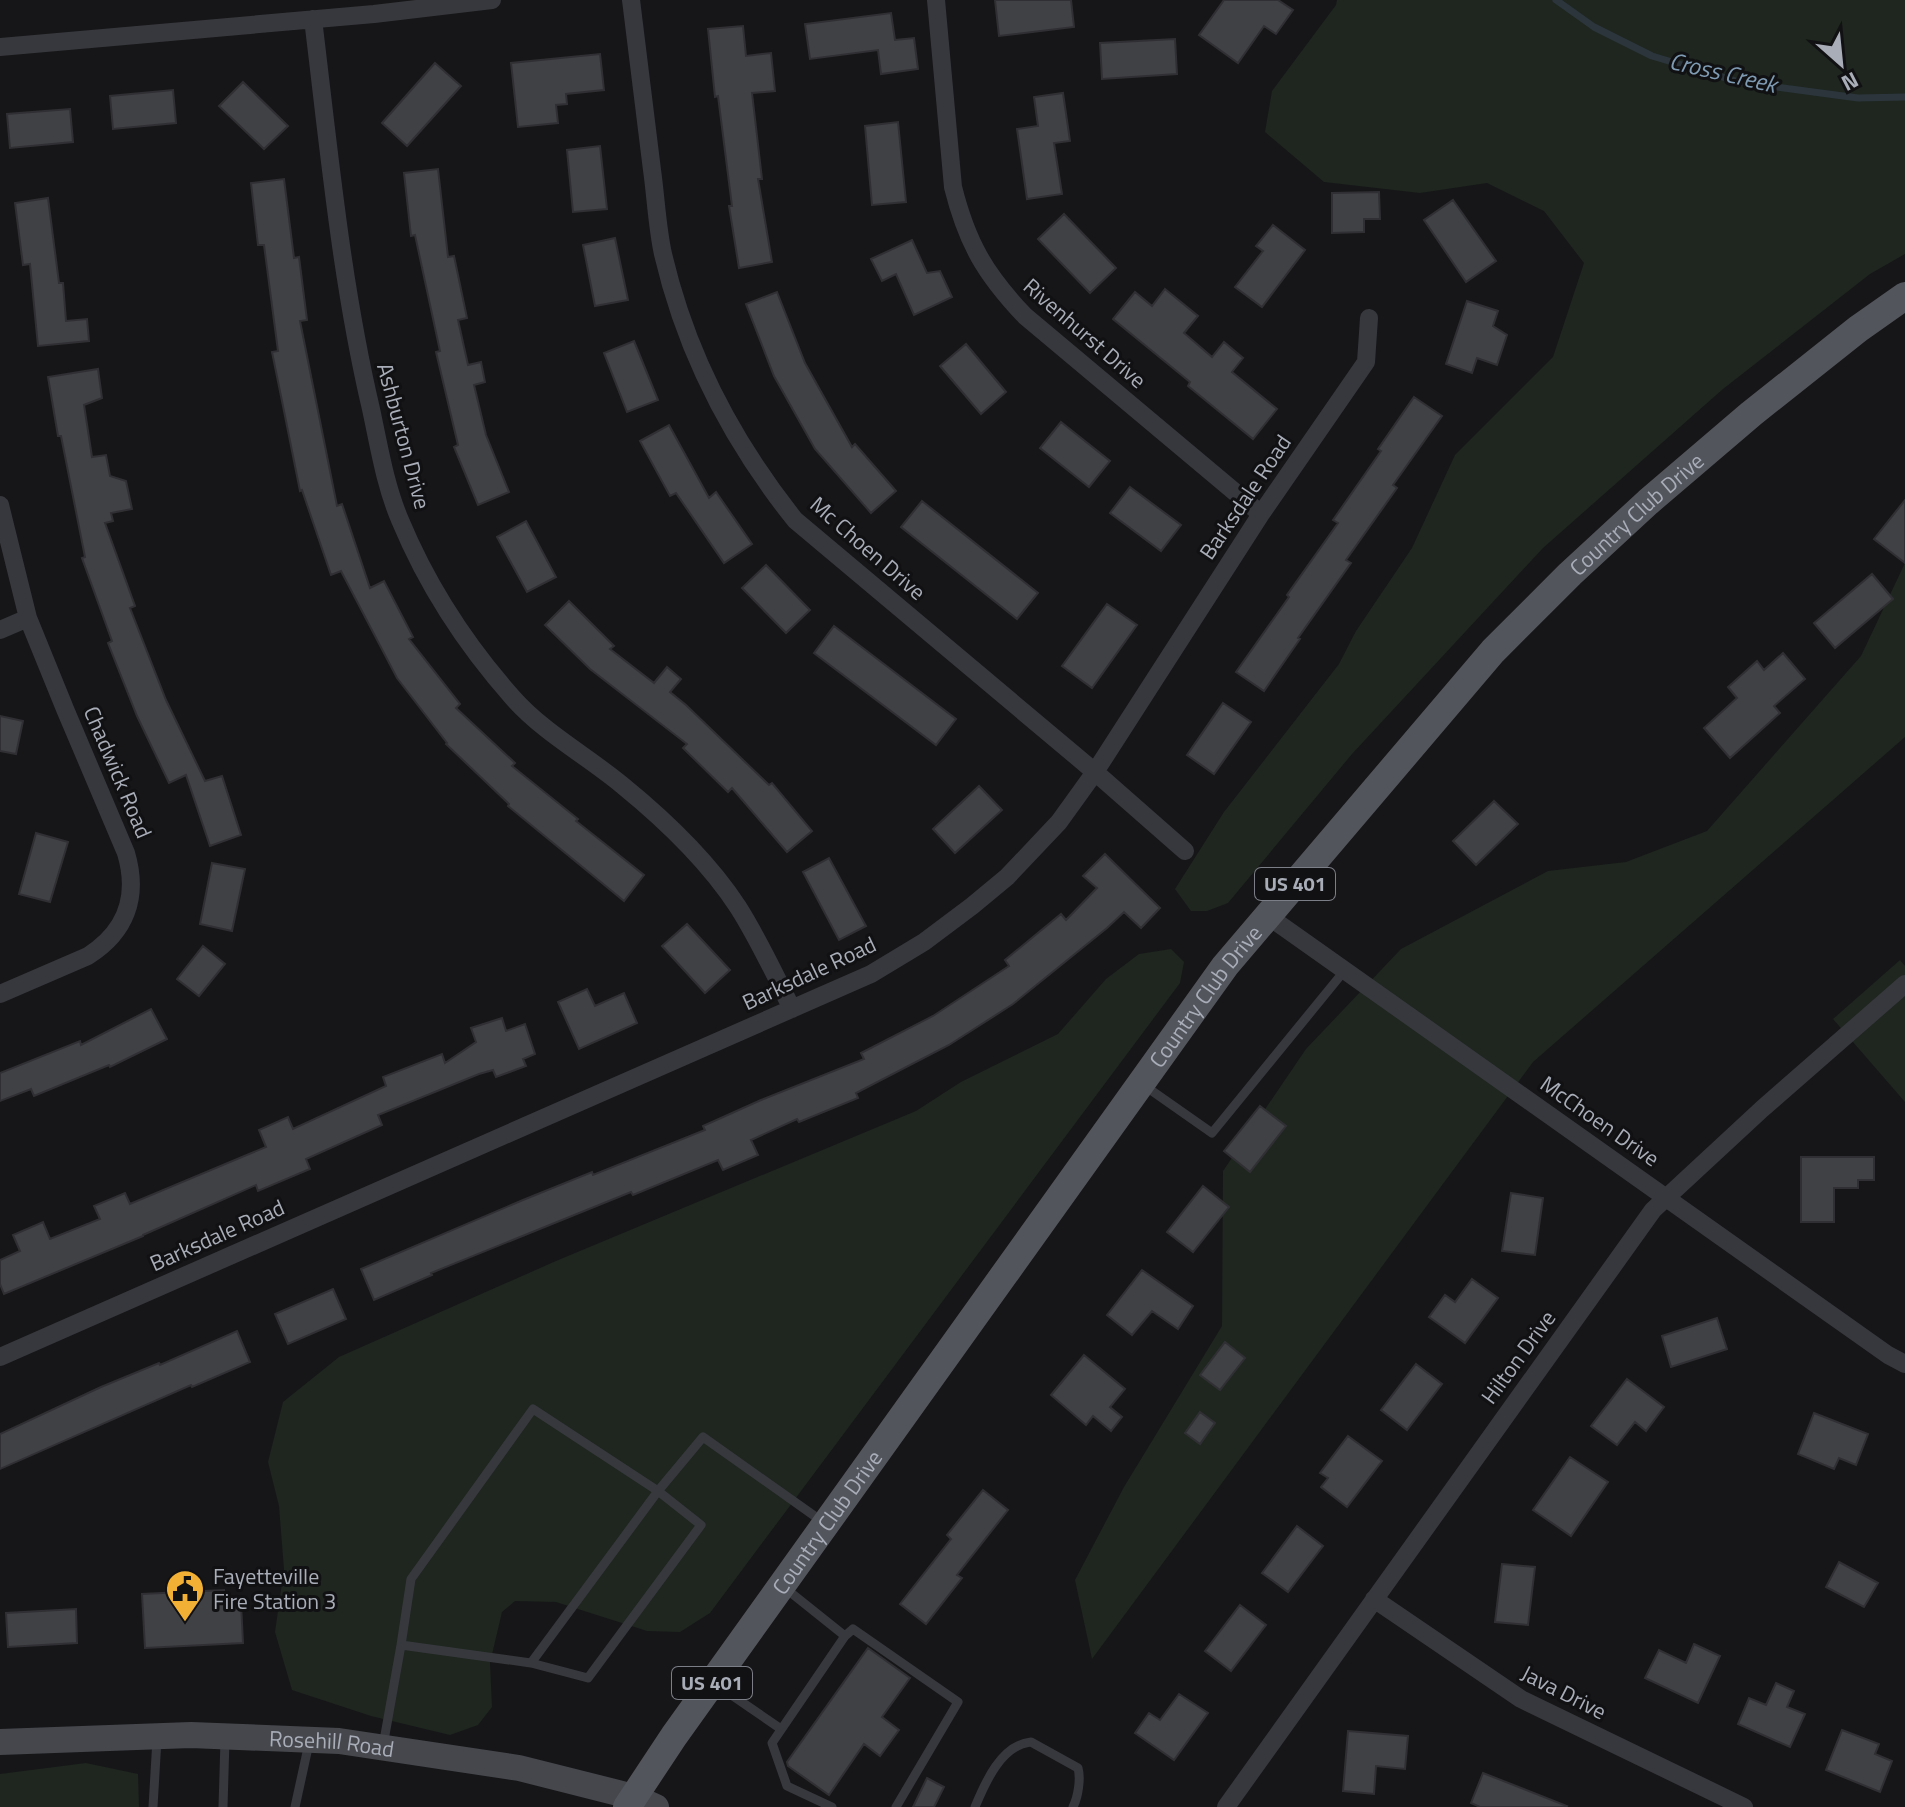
<svg xmlns="http://www.w3.org/2000/svg" width="1905" height="1807" font-family="'Titillium Web',sans-serif">
<style>
.green{fill:#1e261f}
.lines{fill:none;stroke-linecap:round;stroke-linejoin:round}
.stream{stroke:#2c353c;stroke-width:7}
.building{fill:#404145;stroke:#303034;stroke-width:2}
.service{stroke:#37383d;stroke-width:9}
.minor{stroke:#37383d;stroke-width:18}
.secondary{stroke:#45474d;stroke-width:26}
.primary{stroke:#53555c;stroke-width:28}
.labels{text-anchor:middle;stroke-width:6;stroke-linejoin:round;paint-order:stroke}
.shield{fill:#111113;stroke:#7b7e86;stroke-width:2}
.shield-label{font-size:20px;font-weight:bold;fill:#a8adb8}
.street-label{font-size:22px;fill:#a8adb8;stroke:#111113}
.poi-label{font-size:22px;fill:#a8adb8;stroke:#111113;text-anchor:start}
.water-label{font-size:24px;font-style:italic;fill:#7f9bb3;stroke:#111113}
</style>
<rect width="100%" height="100%" fill="#161618"/>
<!-- green -->
<path class="green" d="M1337 0H1905V254L1870 274 1723 389 1543 548 1352 754 1228 903 1207 911H1191L1175 889 1224 812 1339 664 1356 631 1412 548 1455 455 1553 357 1584 263 1544 211 1487 183 1420 193 1324 182 1265 132 1272 91 1336 5Z
M1905 563V737L1533 1062 1092 1659 1075 1580 1124 1487 1222 1326 1223 1171 1306 1049 1401 949 1548 871 1626 862 1707 831 1861 656Z
M1171 949 1184 962 1180 983 710 1613 680 1632 647 1631 556 1602 515 1601 502 1612 490 1663 492 1707 478 1725 450 1735 371 1716 292 1690 275 1632 284 1569 279 1506 268 1462 283 1402 339 1357 556 1261 916 1111 961 1082 1058 1034 1106 979 1139 954Z
M1900 960 1905 966V1102L1833 1019Z
M86 1763 138 1774 139 1807H0V1774Z"/>
<g class="lines">
<!-- stream -->
<path class="stream" d="M1556 0 1594 27 1652 56 1739 82 1858 98 1905 97"/>
</g>
<!-- building -->
<path class="building" d="M995 0H1071L1074 27 999 36Z
M1224 0H1278L1293 10 1276 34 1264 26 1238 63 1199 35Z
M891 13 895 40 914 38 918 69 881 74 878 50 810 59 805 24Z
M743 26 746 56 771 53 775 91 752 93 762 179H758L772 262 739 268 729 206H732L718 96 715 97 708 29Z
M1175 39 1177 74 1102 79 1100 43Z
M600 54 604 90 566 94 567 104 556 105 558 123 518 127 511 63Z
M435 63 461 86 407 146 382 123Z
M243 82 288 126 264 149 219 106Z
M173 90 176 123 113 129 110 96Z
M1063 93 1070 141 1054 143 1062 194 1027 199 1017 129 1038 126 1034 97Z
M70 109 73 142 10 148 7 114Z
M898 122 906 202 872 205 865 126Z
M600 146 607 209 573 212 567 150Z
M438 169 448 257 454 256 467 318 458 320 468 365 481 362 485 382 474 385 486 435 509 492 478 505 454 447 458 445 436 352 440 351 415 235 411 236 404 173Z
M284 179 294 258 299 257 307 320 300 321 337 506 342 504 370 588 384 581 413 637 409 639 460 704 456 708 515 763 512 766 578 819 576 821 644 875 624 901 508 806 509 804 446 744 447 743 397 678 341 571 331 575 302 490 300 491 283 406 272 352 278 351 264 245H258L251 183Z
M1379 192 1380 219H1364V232L1332 233V193Z
M48 198 59 283H63L66 321 87 319 89 341 38 346 30 264 23 265 15 203Z
M1453 200 1496 261 1466 282 1424 220Z
M1064 214 1116 268 1090 293 1038 239Z
M1273 225 1305 250 1262 307 1235 287 1263 251 1256 246Z
M615 238 628 300 595 306 583 245Z
M912 240 927 273 940 271 952 297 914 315 896 274 882 281 871 259Z
M1165 289 1198 316 1184 333 1212 357 1224 342 1243 358 1232 372 1277 409 1253 439 1188 386 1190 382 1113 319 1135 292 1152 306Z
M777 292 805 363 852 447 855 444 896 491 871 513 815 449 774 376 746 304Z
M1467 301 1498 311 1493 326 1507 335 1497 365 1477 358 1472 373 1446 364Z
M634 341 658 400 627 412 604 353Z
M966 344 1006 392 981 414 940 366Z
M98 369 102 398 84 405 92 457 106 455 110 476 126 481 132 509 111 513 113 521 105 523 135 606 130 608 166 700 205 781 222 776 241 835 210 846 186 775 169 783 137 716 108 643 112 641 82 558 85 557 61 436H58L48 377Z
M1414 397 1442 416 1393 485 1397 488 1346 560 1351 563 1298 638 1300 639 1264 691 1236 672 1289 597 1287 595 1338 523 1333 520 1381 451 1378 449Z
M1061 422 1110 461 1089 487 1040 448Z
M669 425 709 498 716 492 752 544 724 563 676 493 670 496 640 441Z
M1130 487 1181 525 1161 551 1110 513Z
M1905 500V563L1874 539Z
M922 501 1038 593 1017 619 901 527Z
M526 521 556 577 527 592 497 537Z
M766 565 810 610 786 633 742 588Z
M1872 574 1893 599 1835 648 1814 623Z
M569 601 614 646 610 649 654 683 667 667 681 679 670 692 686 705 769 785 772 783 812 831 787 852 732 788 728 792 683 748 687 744 590 669 545 625Z
M1107 604 1137 625 1092 688 1062 666Z
M834 626 956 719 936 745 814 653Z
M1783 653 1805 679 1774 706 1780 713 1730 758 1704 728 1737 698 1728 687 1757 661 1764 670Z
M1223 703 1251 722 1214 774 1187 755Z
M0 716 23 721 16 754 0 751Z
M979 786 1002 810 955 853 933 829Z
M1494 801 1518 824 1476 865 1453 841Z
M36 833 68 842 50 902 19 894Z
M1105 854 1160 908 1141 928 1124 912 1107 928 1013 1004 949 1045 856 1093 858 1098 799 1122 797 1119 751 1140 758 1155 723 1170 718 1160 633 1195 631 1192 431 1273 432 1275 374 1300 361 1269 523 1200 592 1172 593 1175 705 1130 703 1126 761 1100 864 1059 861 1053 933 1016 1009 966 1005 960 1061 914 1066 920 1097 888 1083 876Z
M829 858 866 926 839 940 803 872Z
M212 863 245 869 232 931 200 924Z
M687 924 730 970 705 993 662 946Z
M203 946 225 964 199 996 177 979Z
M587 989 595 1006 624 993 637 1023 579 1049 558 1002Z
M151 1009 167 1039 110 1067 109 1065 34 1096 31 1089 0 1101V1073L80 1041 81 1045Z
M502 1018 506 1031 525 1024 535 1054 523 1059 526 1066 496 1077 493 1070 479 1074 378 1115 382 1125 306 1159 310 1169 258 1191 256 1185 143 1235V1236L4 1294 0 1284V1260L20 1251 13 1235 43 1222 50 1239 100 1219 94 1206 125 1193 130 1204 266 1147 259 1130 288 1117 293 1129 386 1086 383 1077 442 1054 445 1063 476 1042 471 1028Z
M1260 1106 1286 1126 1250 1172 1224 1151Z
M1801 1157H1874V1180H1858V1188H1834V1222H1801Z
M1203 1186 1229 1207 1193 1252 1167 1232Z
M1511 1193 1543 1198 1535 1255 1502 1251Z
M1142 1270 1193 1306 1178 1329 1152 1311 1132 1335 1107 1315Z
M1472 1279 1498 1298 1465 1343 1429 1317 1445 1295 1455 1302Z
M333 1289 346 1319 288 1344 275 1314Z
M1717 1318 1727 1349 1671 1367 1662 1336Z
M237 1331 250 1362 192 1387 191 1385 0 1469V1434L101 1387 159 1363 160 1365Z
M1225 1342 1245 1358 1220 1390 1200 1375Z
M1084 1355 1125 1389 1110 1407 1122 1417 1111 1431 1093 1416 1086 1425 1051 1395Z
M1416 1364 1442 1384 1407 1430 1381 1410Z
M1627 1379 1664 1407 1646 1431 1635 1422 1617 1445 1591 1426Z
M1200 1412 1215 1423 1200 1444 1185 1433Z
M1814 1413 1868 1434 1856 1465 1839 1458 1834 1469 1798 1454Z
M1348 1436 1382 1461 1347 1507 1321 1487 1328 1478 1320 1473Z
M1570 1457 1608 1482 1571 1536 1533 1510Z
M983 1490 1008 1510 957 1575 962 1578 926 1624 900 1604 951 1539 947 1535Z
M1297 1526 1323 1546 1288 1592 1262 1573Z
M1839 1562 1878 1583 1864 1607 1826 1587Z
M1502 1564 1535 1567 1528 1625 1495 1622Z
M224 1590V1604L241 1603 243 1643 145 1648 142 1594Z
M1240 1605 1266 1625 1231 1671 1205 1651Z
M76 1609 77 1643 8 1647 6 1613Z
M1694 1644 1720 1656 1698 1703 1645 1678 1659 1650 1686 1663Z
M868 1648 910 1678 882 1717 899 1730 880 1756 864 1744 829 1795 788 1766 787 1762Z
M1776 1683 1794 1691 1787 1707 1805 1714 1790 1747 1738 1724 1749 1698 1766 1705Z
M1179 1694 1208 1713 1174 1760 1135 1733 1149 1713 1160 1720Z
M1842 1730 1879 1744 1875 1754 1892 1761 1880 1792 1826 1770Z
M1348 1731 1408 1736 1405 1769 1376 1766 1374 1794 1343 1791Z
M1483 1773 1567 1806 1566 1807H1480L1471 1803Z
M927 1778 944 1787 934 1807H913Z"/>
<g class="lines">
<!-- service -->
<path class="service" d="M1145 1086 1212 1133 1345 970
M785 1588 845 1636
M401 1645 411 1579 533 1409 658 1491 701 1525 588 1678 531 1663
M714 1683 781 1729
M383 1746 401 1645 531 1663 658 1491 703 1437 823 1522
M153 1807 157 1739
M223 1807 225 1740
M295 1807 309 1743
M832 1807 787 1786 772 1743 845 1636 853 1629 958 1702 896 1807
M975 1807C985 1783 1001 1745 1031 1742L1078 1768C1081 1779 1078 1797 1073 1807"/>
<!-- minor -->
<path class="minor" d="M631 0C638 57 645 113 652 170 656 198 657 227 663 254 686 353 732 441 795 520L1095 772 1185 851
M936 0 953 187C967 243 985 274 1025 316L1261 514
M313 19C329 150 341 281 371 409 379 446 385 485 400 520 427 585 466 645 513 698 543 732 587 756 622 785 665 820 708 861 738 907 759 940 775 975 792 1009
M0 47 374 14 492 0
M0 505 28 618 65 709 126 853C139 897 126 932 88 956L0 994
M0 630 28 618
M1268 916 1888 1355 1905 1364
M0 1357 871 974 924 942 972 906 1007 877 1059 822 1095 772 1261 514 1366 362 1369 318
M1374 1599 1521 1699 1744 1807
M1226 1807 1653 1210 1762 1109 1905 984"/>
<!-- secondary -->
<path class="secondary" id="s1" d="M0 1742 191 1735 339 1741 519 1768 634 1797 656 1807"/>
<!-- primary -->
<path class="primary" id="s2" d="M627 1807 674 1736 1225 966 1493 651 1570 574 1648 502 1751 414 1858 329 1905 296"/>
</g>
<!-- icons -->
<defs>
<symbol id="civic-pin" viewBox="-11 -11 22 30"><path d="M0 17L-7.5 6A9.5 9.5 0 1 1 7.5 6Z" fill="#f2b134" stroke="#111113"/><path d="M-.6-6.5H3V-4.5H.6V-3L4-1V1h2V6H-6V1h2V-1L-.6-3ZM-1.2 2.5V6h2.4V2.5Z" fill="#111"/></symbol>
</defs>
<g fill-rule="evenodd">
<use href="#civic-pin" x="163" y="1567" width="44" height="60"/>
</g>
<g class="labels">
<!-- shield labels -->
<g class="shield">
<rect x="1255" y="868" width="80" height="32" rx="6"/>
<rect x="672" y="1667" width="80" height="32" rx="6"/>
</g>
<g class="shield-label">
<text x="1295" y="891">US 401</text>
<text x="712" y="1690">US 401</text>
</g>
<!-- street labels -->
<g class="street-label">
<text transform="translate(1085 333) rotate(41)" y="8">Rivenhurst Drive</text>
<text transform="translate(404 436) rotate(75)" y="8">Ashburton Drive</text>
<text transform="translate(1245 497) rotate(-56)" y="8">Barksdale Road</text>
<text dy="8" stroke="none"><textPath href="#s2" startOffset="1644">Country Club Drive</textPath></text>
<text transform="translate(868 548) rotate(41)" y="8">Mc Choen Drive</text>
<text transform="translate(118 772) rotate(67)" y="8">Chadwick Road</text>
<text transform="translate(809 973) rotate(-25)" y="8">Barksdale Road</text>
<text dy="8" stroke="none"><textPath href="#s2" startOffset="996">Country Club Drive</textPath></text>
<text transform="translate(1600 1121) rotate(35)" y="8">McChoen Drive</text>
<text transform="translate(217 1235) rotate(-24)" y="8">Barksdale Road</text>
<text transform="translate(1518 1357) rotate(-54)" y="8">Hilton Drive</text>
<text dy="8" stroke="none"><textPath href="#s2" startOffset="348">Country Club Drive</textPath></text>
<text transform="translate(1564 1692) rotate(27)" y="8">Java Drive</text>
<text dy="8" stroke="none"><textPath href="#s1" startOffset="332">Rosehill Road</textPath></text>
</g>
<!-- poi labels -->
<g class="poi-label">
<text x="213" y="1584">Fayetteville<tspan x="213" dy="25">Fire Station 3</tspan></text>
</g>
<!-- water labels -->
<g class="water-label">
<text transform="translate(1723 73) rotate(13)" y="8">Cross Creek</text>
</g>
</g>
<!-- north arrow -->
<g transform="translate(1841 64) rotate(153)" stroke="#111113" stroke-width="6" paint-order="stroke">
<path d="M0-6L14 30L0 20L-14 30Z" fill="#a8adb8"/>
<text y="-12" font-size="22" font-weight="bold" text-anchor="middle" fill="#a8adb8">N</text>
</g>
</svg>
